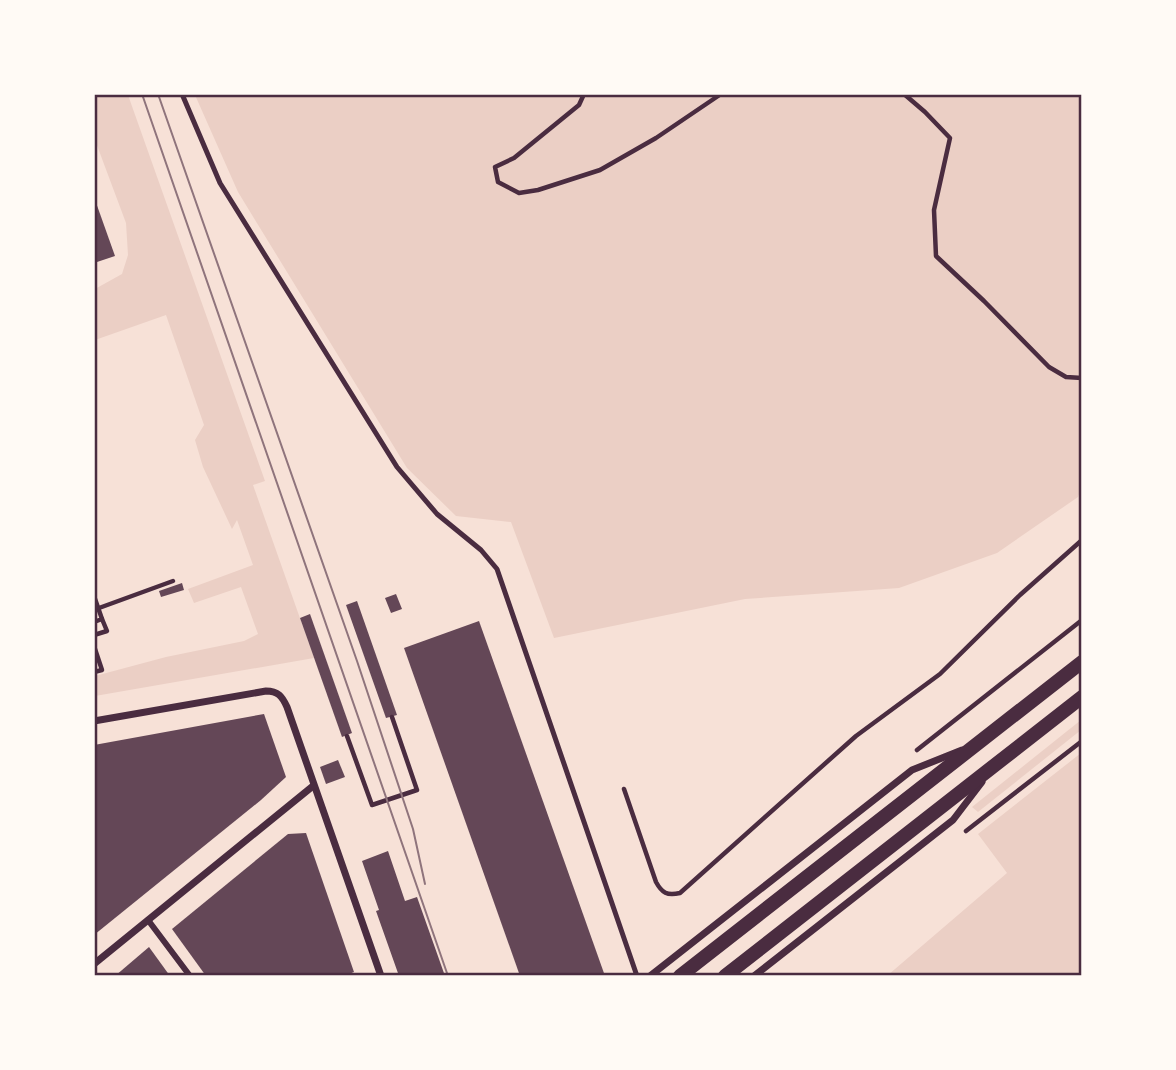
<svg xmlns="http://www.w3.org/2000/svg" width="1176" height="1070" viewBox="0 0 1176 1070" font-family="Merriweather,serif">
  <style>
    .green { fill: #ebcfc5 }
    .building { fill: #644757 }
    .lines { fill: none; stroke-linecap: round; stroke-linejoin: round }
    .path { stroke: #4a2c40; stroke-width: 4.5 }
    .service { stroke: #4a2c40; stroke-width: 5 }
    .pedestrian { stroke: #4a2c40; stroke-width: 6 }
    .minor { stroke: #4a2c40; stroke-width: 7 }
    .secondary { stroke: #4a2c40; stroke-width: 14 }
    .tram { stroke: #8f747c; stroke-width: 2 }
    .neatline { fill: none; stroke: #4a2c40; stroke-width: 2.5 }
  </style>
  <rect width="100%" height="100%" fill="#f7e1d7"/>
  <g class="green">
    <path d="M 95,94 L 128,95 L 265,481 L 253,485 L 314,658 L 95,696 L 95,676 L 166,657 L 244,641 L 258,634 L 241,587 L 194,603 L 188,589 L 253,565 L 237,520 L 232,529 L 203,467 L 195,440 L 204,425 L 166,315 L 95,340 L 95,289 L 122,274 L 128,255 L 126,223 L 95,140 Z"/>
    <path d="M 195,95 L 1081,95 L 1081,489 L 1078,497 L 997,553 L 899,588 L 745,599 L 554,638 L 511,522 L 456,516 L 407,468 L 238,192 Z"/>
    <path d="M 1081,720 L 1081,730 L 978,812 L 972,807 Z"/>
    <path d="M 1081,753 L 1081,975 L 888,975 L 1007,873 L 978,834 Z"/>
  </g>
  <g class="building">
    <path d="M 94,197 L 115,256 L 94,263 Z"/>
    <path d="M 182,583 L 184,590 L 161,597 L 159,591 Z"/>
    <path d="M 396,594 L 402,609 L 391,613 L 385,598 Z"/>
    <path d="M 357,601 L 397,715 L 386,718 L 346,605 Z"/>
    <path d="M 310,614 L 352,733 L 342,737 L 300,618 Z"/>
    <path d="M 479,621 L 605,976 L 520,976 L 404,648 Z"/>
    <path d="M 264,714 L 286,777 L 261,800 L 94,935 L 94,745 Z"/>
    <path d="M 338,760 L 345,777 L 326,784 L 320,767 Z"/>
    <path d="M 306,833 L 354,972 L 344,976 L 206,976 L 172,929 L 288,834 Z"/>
    <path d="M 388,851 L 405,901 L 417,897 L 445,976 L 399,976 L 376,911 L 379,910 L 362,861 Z"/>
    <path d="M 149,947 L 170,976 L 115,976 Z"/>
  </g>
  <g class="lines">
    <g class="path">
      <path d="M 584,94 L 579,105 L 514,158 L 495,167 L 498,182 L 519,193 L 538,190 L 600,170 L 656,138 L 721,94"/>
      <path d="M 904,94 L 925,112 L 950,138 L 934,210 L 936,256 L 984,301 L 1049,367 L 1066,377 L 1082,378"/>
      <path d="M 94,596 L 102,619 L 94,622"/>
      <path d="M 99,608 L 173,581"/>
      <path d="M 94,635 L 107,631 L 102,619"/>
      <path d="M 94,646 L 102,670 L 94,672"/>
      <path d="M 347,736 L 372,805 L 417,790 L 392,717"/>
      <path d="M 917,750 L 1082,620"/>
      <path d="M 624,789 L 656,882 C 662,893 667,896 680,893 L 856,736 L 940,674 L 1020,595 L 1082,540"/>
      <path d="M 966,831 L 1082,741"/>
    </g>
    <path class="service" d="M 182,94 L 220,183 L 397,467 L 437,514 L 481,550 L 497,569 L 637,976"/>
    <path class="pedestrian" d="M 148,920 L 190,976"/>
    <g class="minor">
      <path d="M 94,721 L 266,691 C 278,691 282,696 287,707 L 381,976"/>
      <path d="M 94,964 L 313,786"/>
      <path d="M 650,976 L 912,770 L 962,750"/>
      <path d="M 754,976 L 953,820 L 982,782"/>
    </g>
    <g class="secondary">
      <path d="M 680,976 L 1082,662"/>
      <path d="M 725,976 L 1082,697"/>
    </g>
    <g class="tram">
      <path d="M 142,94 L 448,976"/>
      <path d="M 158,94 L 357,661 L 413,829 L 425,884"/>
    </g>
  </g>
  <rect width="1176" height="1070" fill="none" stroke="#fffaf5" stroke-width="192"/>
  <rect x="96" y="96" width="984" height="878" class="neatline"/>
</svg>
